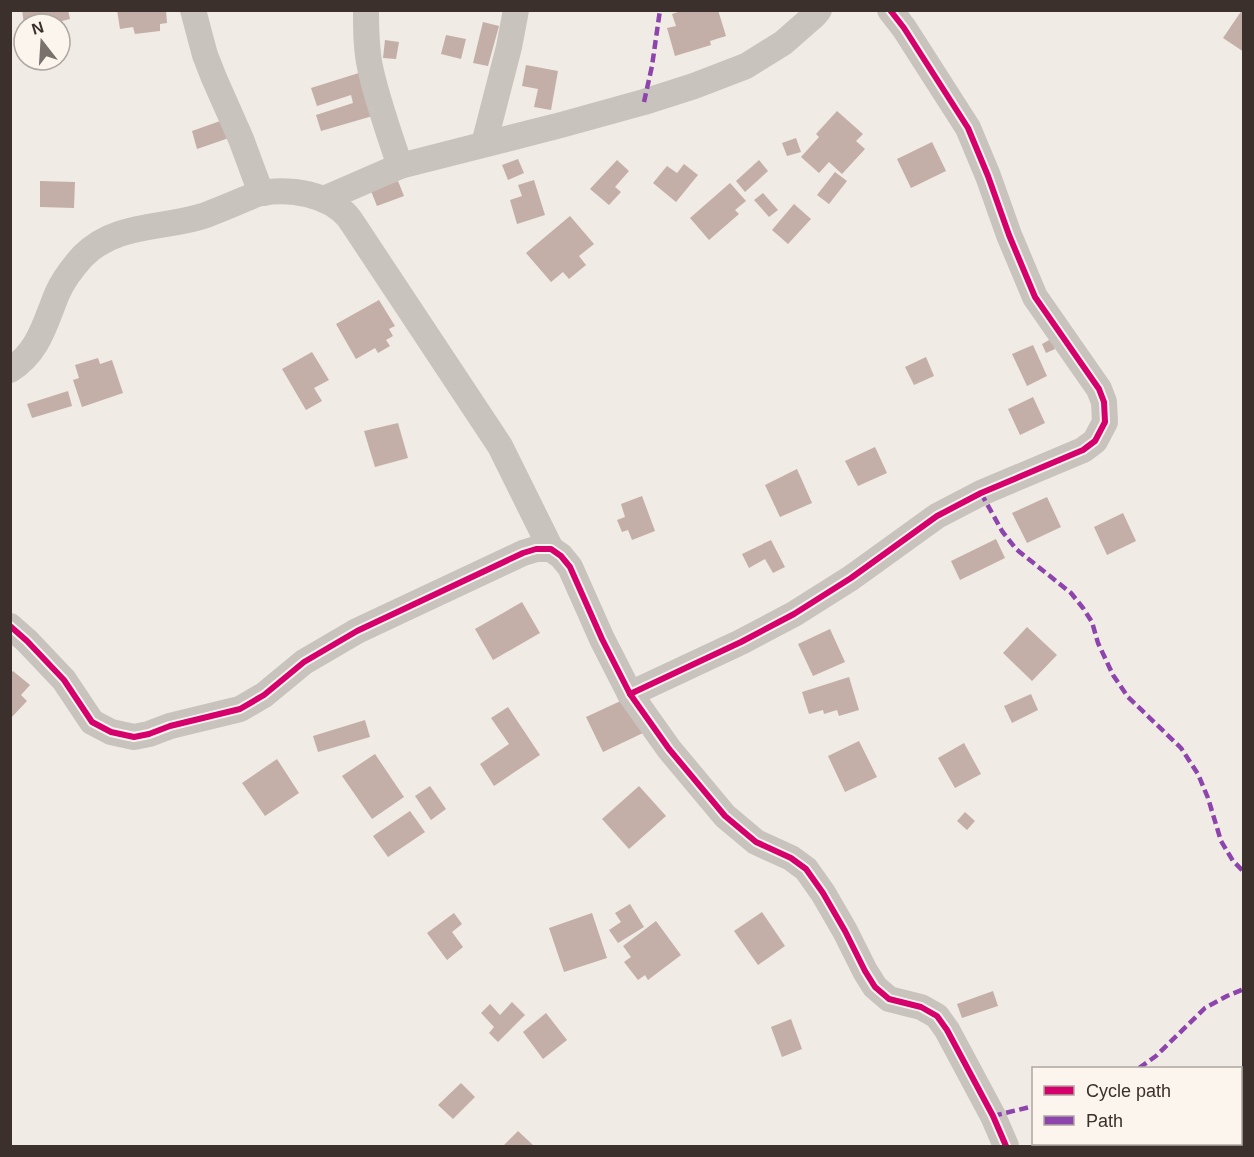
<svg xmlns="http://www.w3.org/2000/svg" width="1254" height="1157" viewBox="0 0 1254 1157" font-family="Arial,sans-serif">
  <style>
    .building { fill: #c3afa7 }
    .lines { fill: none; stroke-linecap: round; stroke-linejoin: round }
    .minor { stroke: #c9c3be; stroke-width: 26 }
    .quiet { stroke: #8e44ad; stroke-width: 4.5; stroke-dasharray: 9 4.5; stroke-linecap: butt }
    .cycleway-casing { stroke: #fbf5ee; stroke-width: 10 }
    .cycleway { stroke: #d6006c; stroke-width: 6 }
  </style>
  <rect width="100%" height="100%" fill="#f0ebe5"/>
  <g class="building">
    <path d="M 22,10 L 68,10 L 70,19 L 58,22 L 58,24 L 24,24 Z"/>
    <path d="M 117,10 L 166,10 L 167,23 L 160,24 L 160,31 L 135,34 L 133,27 L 120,29 Z"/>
    <path d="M 684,10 L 718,10 L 726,36 L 710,41 L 711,45 L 675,56 L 667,28 L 676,26 L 672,14 Z"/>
    <path d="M 1242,10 L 1244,10 L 1244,52 L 1223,38 Z"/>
    <path d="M 483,22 L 499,26 L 488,66 L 473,63 Z"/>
    <path d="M 446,35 L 466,39 L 461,59 L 441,54 Z"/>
    <path d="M 385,40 L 399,42 L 396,59 L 383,58 Z"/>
    <path d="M 526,65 L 558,71 L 551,110 L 534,107 L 538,89 L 522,86 Z"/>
    <path d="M 362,72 L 376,115 L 321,131 L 316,115 L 353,103 L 351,95 L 317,106 L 311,88 Z"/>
    <path d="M 837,111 L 863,134 L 856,141 L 865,149 L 842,174 L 829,162 L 819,173 L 801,157 L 819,137 L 816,134 Z"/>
    <path d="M 223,120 L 229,138 L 197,149 L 192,131 Z"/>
    <path d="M 796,138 L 801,152 L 787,156 L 782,143 Z"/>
    <path d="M 932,142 L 946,171 L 911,188 L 897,159 Z"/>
    <path d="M 518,159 L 524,173 L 508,180 L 502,165 Z"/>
    <path d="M 617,160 L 629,171 L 615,187 L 621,192 L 609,205 L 590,189 Z"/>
    <path d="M 759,160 L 768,171 L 745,192 L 736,181 Z"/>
    <path d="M 684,164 L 698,175 L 676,202 L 653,183 L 667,166 L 677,173 Z"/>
    <path d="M 835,172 L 847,181 L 829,204 L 817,195 Z"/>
    <path d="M 534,180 L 545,215 L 517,224 L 510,200 L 522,196 L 518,185 Z"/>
    <path d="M 40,181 L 75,182 L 74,208 L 40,207 Z"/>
    <path d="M 398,181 L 404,196 L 377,206 L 371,191 Z"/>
    <path d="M 730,183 L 746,201 L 735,210 L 739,214 L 709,240 L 690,218 Z"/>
    <path d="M 763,193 L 778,210 L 769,217 L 754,200 Z"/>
    <path d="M 794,204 L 811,219 L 788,244 L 772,230 Z"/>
    <path d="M 570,216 L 594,244 L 579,256 L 586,265 L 569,279 L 563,272 L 551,282 L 526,253 Z"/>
    <path d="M 379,300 L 395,326 L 389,329 L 393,336 L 386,340 L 390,346 L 378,353 L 375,348 L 356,359 L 336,324 Z"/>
    <path d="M 1051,339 L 1055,349 L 1046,353 L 1042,344 Z"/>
    <path d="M 1033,345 L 1047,376 L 1027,386 L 1012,354 Z"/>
    <path d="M 312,352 L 329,380 L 314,388 L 322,401 L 306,410 L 282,369 Z"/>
    <path d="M 926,357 L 934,376 L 914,385 L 905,367 Z"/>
    <path d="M 98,358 L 100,364 L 112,360 L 123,393 L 82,407 L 73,380 L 79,378 L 75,365 Z"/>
    <path d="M 68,391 L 72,406 L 32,418 L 27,404 Z"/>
    <path d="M 1033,397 L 1045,423 L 1020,435 L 1008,409 Z"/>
    <path d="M 398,423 L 408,458 L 375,467 L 364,431 Z"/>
    <path d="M 875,447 L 887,473 L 858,486 L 845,461 Z"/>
    <path d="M 797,469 L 812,503 L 780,517 L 765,485 Z"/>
    <path d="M 642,496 L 655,531 L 632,540 L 628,530 L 622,532 L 617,520 L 625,517 L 621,504 Z"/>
    <path d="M 1047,497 L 1061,527 L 1027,543 L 1012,513 Z"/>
    <path d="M 1123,513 L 1136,541 L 1107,555 L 1094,527 Z"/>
    <path d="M 996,539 L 1005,558 L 960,580 L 951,561 Z"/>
    <path d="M 771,540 L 785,567 L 773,573 L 765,559 L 749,568 L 742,554 Z"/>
    <path d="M 522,602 L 540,633 L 493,660 L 475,629 Z"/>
    <path d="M 1027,627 L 1057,655 L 1032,681 L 1003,653 Z"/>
    <path d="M 830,629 L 845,662 L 813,676 L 798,644 Z"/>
    <path d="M 13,671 L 30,685 L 21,695 L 27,701 L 10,719 L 10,674 Z"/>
    <path d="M 849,677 L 859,710 L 839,716 L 837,710 L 824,714 L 823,710 L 809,714 L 802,692 Z"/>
    <path d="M 1031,694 L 1038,710 L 1012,723 L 1004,706 Z"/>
    <path d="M 627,698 L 643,733 L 603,752 L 586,717 Z"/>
    <path d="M 508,707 L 540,755 L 494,786 L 480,764 L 509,744 L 491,718 Z"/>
    <path d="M 365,720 L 370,737 L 318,752 L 313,736 Z"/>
    <path d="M 859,741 L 877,777 L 845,792 L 828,756 Z"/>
    <path d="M 964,743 L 981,774 L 955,788 L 938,758 Z"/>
    <path d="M 375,754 L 404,797 L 372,819 L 342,776 Z"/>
    <path d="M 277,759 L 299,793 L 265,816 L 242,783 Z"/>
    <path d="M 430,786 L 446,809 L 431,820 L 415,796 Z"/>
    <path d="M 639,786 L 666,816 L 629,849 L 602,819 Z"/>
    <path d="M 410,811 L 425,832 L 388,857 L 373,836 Z"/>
    <path d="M 965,812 L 975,821 L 967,830 L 957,821 Z"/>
    <path d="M 630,904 L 644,927 L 618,943 L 609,930 L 621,922 L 615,913 Z"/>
    <path d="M 762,912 L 785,946 L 758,965 L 734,931 Z"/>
    <path d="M 454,913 L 462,924 L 452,932 L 463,947 L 447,960 L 427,933 Z"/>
    <path d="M 592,913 L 607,958 L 564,972 L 549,928 Z"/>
    <path d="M 656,921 L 681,955 L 648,980 L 645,975 L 638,980 L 624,962 L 631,957 L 623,946 Z"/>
    <path d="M 993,991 L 998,1006 L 962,1018 L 957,1004 Z"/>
    <path d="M 512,1002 L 525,1015 L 498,1042 L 489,1033 L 494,1027 L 481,1013 L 490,1004 L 500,1015 Z"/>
    <path d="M 546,1013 L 567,1040 L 543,1059 L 523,1032 Z"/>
    <path d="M 791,1019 L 802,1049 L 782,1057 L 771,1027 Z"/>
    <path d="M 461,1083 L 475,1097 L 453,1119 L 438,1105 Z"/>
    <path d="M 518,1131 L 534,1146 L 503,1146 Z"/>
  </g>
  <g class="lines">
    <g class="minor">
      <path d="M 193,10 L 205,55 L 214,78 L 241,139 L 261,193"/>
      <path d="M 366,10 C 366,29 366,48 370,67 C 377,100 389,133 400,166"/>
      <path d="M 484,144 L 509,47 L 516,10"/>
      <path d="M 324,199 L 400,166 L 561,125 L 644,102 L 694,86 L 746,66 L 783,43 L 815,15 L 819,10"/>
      <path d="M 10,370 C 39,352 45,323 57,294 C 63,280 73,267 83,256 C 116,223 162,229 203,216 C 217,211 231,205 245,199 C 251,197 257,193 263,193 C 272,191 285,191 295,192 C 311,194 329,200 341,210 C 346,214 350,219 353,224 L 500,446 L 551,549"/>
      <path d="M 10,626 L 27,641 L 64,680 L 92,722 L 111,732 L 134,737 L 149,734 L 170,726 L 240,709 L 264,695 L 304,662 L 357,631 L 523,553 L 536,549 L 551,549 L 561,556 L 570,567 L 602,639 L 630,694 L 669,749 L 725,816 L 756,842 L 791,858 L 806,869 L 823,893 L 845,931 L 865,971 L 875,987 L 889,999 L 921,1007 L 937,1016 L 947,1030 L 993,1116 L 1006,1146"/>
      <path d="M 630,694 L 741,642 L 794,614 L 851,578 L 937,516 L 981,493 L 1083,450 L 1095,441 L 1105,422 L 1104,402 L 1099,389 L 1035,297 L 1009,235 L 988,176 L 968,128 L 904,28 L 890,10"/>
    </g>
    <g class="quiet">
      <path d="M 644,102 L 652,66 L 660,10"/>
      <path d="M 981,493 L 1002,531 L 1016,549 L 1071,593 L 1083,608 L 1092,622 L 1098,643 L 1113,675 L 1128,697 L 1181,748 L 1198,774 L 1208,798 L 1221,841 L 1233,861 L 1244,872"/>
      <path d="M 1139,1068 L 1156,1056 L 1205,1008 L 1227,996 L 1244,989"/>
      <path d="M 993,1116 L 1034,1106"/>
      <path d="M 1106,1146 L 1107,1144"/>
    </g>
    <g class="cycleway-casing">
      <g id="cycleway">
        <path d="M 10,626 L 27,641 L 64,680 L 92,722 L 111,732 L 134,737 L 149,734 L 170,726 L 240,709 L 264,695 L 304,662 L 357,631 L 523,553 L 536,549 L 551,549 L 561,556 L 570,567 L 602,639 L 630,694 L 669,749 L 725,816 L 756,842 L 791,858 L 806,869 L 823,893 L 845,931 L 865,971 L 875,987 L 889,999 L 921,1007 L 937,1016 L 947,1030 L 993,1116 L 1006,1146"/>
        <path d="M 630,694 L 741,642 L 794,614 L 851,578 L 937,516 L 981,493 L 1083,450 L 1095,441 L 1105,422 L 1104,402 L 1099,389 L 1035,297 L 1009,235 L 988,176 L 968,128 L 904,28 L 890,10"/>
      </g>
    </g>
    <use href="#cycleway" class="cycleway"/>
  </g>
  <rect width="1254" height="1157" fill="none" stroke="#3b302b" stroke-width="24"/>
  <rect x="1032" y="1067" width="210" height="78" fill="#fbf5ee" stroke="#aea6a0" stroke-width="1.5"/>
  <rect x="1044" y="1086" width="30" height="9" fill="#d6006c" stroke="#aea6a0" stroke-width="1.5"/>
  <text x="1086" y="1097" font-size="18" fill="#3b302b">Cycle path</text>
  <rect x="1044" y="1116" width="30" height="9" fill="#8e44ad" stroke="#aea6a0" stroke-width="1.5"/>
  <text x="1086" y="1127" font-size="18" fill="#3b302b">Path</text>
  <g transform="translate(42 42) rotate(343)"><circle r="28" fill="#fbf5ee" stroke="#aea6a0" stroke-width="1.5"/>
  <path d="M0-4.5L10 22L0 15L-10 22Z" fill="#7a716c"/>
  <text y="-9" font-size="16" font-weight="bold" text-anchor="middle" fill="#3b302b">N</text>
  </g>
</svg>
